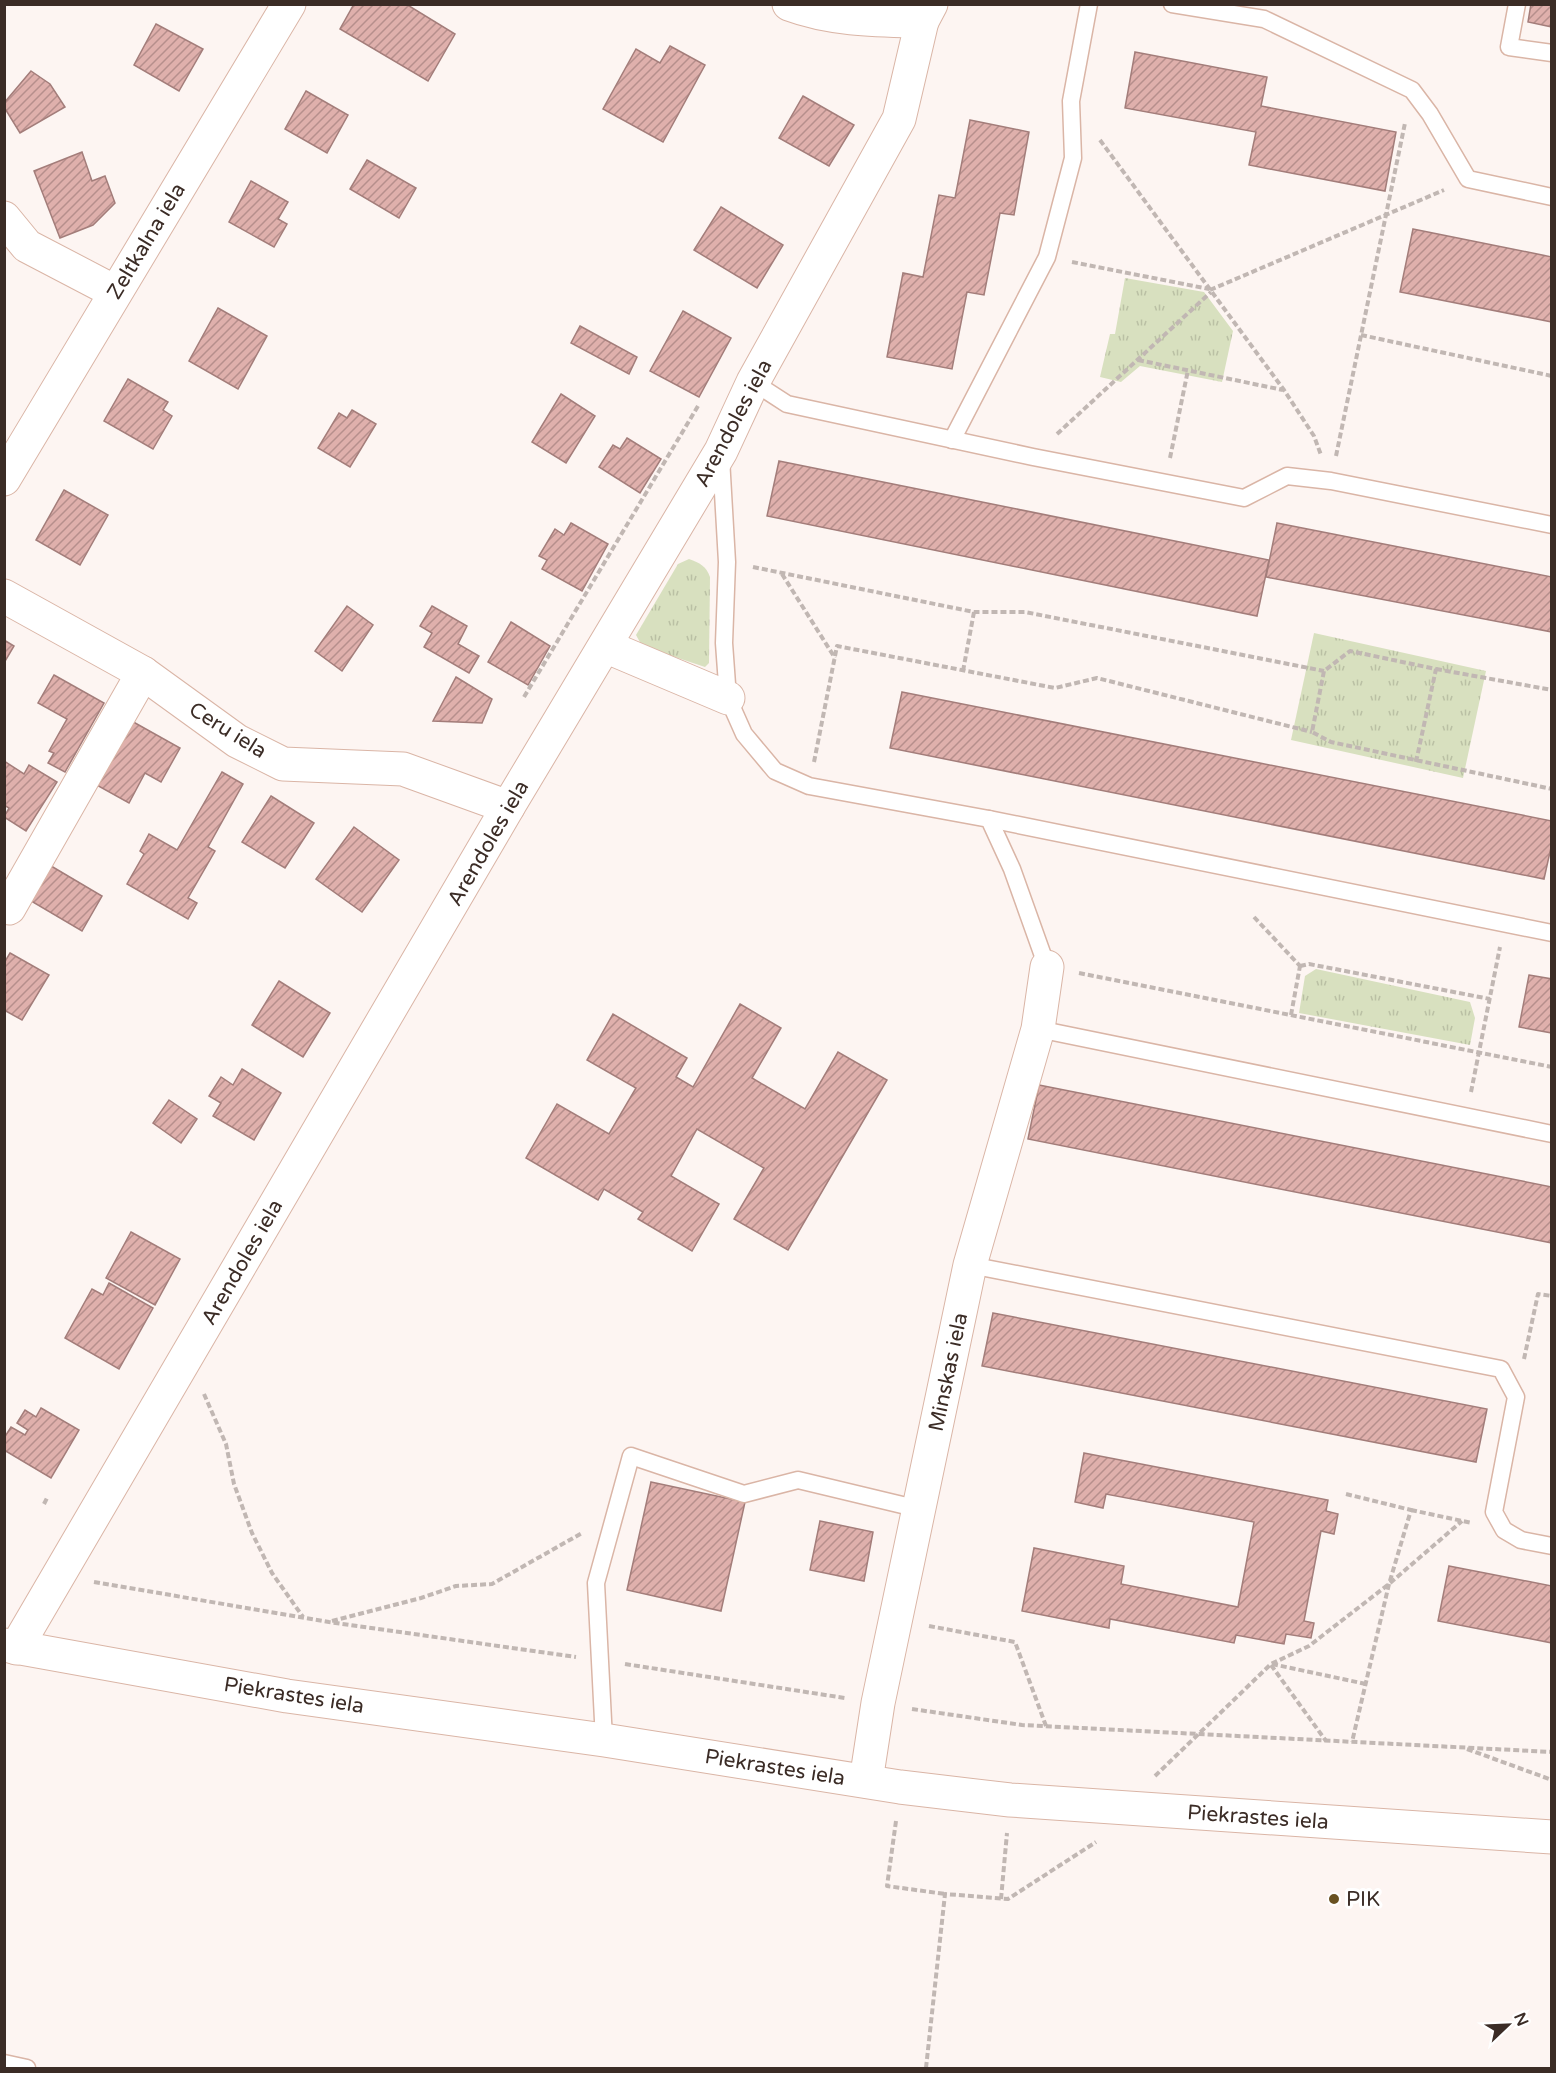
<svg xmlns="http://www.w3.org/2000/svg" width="1556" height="2073" viewBox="0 0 1556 2073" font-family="'Varela Round',sans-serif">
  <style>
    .grass { fill: url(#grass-tufts) }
    .building { fill: url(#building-hatch); stroke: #a37d7a; stroke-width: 1.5 }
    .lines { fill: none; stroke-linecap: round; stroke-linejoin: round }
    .lane-casing { stroke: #dab5a6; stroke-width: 19 }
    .street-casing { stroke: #dab5a6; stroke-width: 35 }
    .path { stroke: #c1b7b3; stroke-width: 4; stroke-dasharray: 6 3; stroke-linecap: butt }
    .lane { stroke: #fff; stroke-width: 16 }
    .street { stroke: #fff; stroke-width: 33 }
    .poi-dot { fill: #695121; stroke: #fff; stroke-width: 2 }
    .labels { text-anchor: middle; stroke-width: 6; stroke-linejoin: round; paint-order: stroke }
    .street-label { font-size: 21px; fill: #3b2c26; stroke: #fff }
    .poi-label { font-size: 21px; fill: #3b2c26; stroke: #fff; text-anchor: start }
  </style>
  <defs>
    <pattern id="grass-tufts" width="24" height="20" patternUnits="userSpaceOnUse" patternTransform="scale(1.5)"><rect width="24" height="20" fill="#d8e0bf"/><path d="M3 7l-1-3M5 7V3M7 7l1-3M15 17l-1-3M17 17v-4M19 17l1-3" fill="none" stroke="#bac0a4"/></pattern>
    <pattern id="building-hatch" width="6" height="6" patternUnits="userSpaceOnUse" patternTransform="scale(1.5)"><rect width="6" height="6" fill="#dfb0ac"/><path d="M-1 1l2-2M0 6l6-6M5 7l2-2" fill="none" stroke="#b68f8c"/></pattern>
  </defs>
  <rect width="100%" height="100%" fill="#fdf5f2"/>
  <g class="grass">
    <path d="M 1125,278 L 1204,292 L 1233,331 L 1222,382 L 1140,366 L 1121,382 L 1100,377 L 1110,334 L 1115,334 Z"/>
    <path d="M 689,559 C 700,563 706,566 710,577 L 709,663 L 705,667 L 642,646 L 636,635 L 678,564 Z"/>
    <path d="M 1314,633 L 1486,671 L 1463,778 L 1291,740 Z"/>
    <path d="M 1316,969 L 1470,1002 L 1475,1018 L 1470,1045 L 1299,1013 L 1305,976 Z"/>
  </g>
  <g class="building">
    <path d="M 354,4 L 406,4 L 455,34 L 428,81 L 340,29 Z"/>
    <path d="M 1531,4 L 1552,4 L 1552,27 L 1528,22 Z"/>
    <path d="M 156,24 L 203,49 L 179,91 L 134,65 Z"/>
    <path d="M 670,46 L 705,65 L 663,142 L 603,109 L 636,49 L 660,63 Z"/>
    <path d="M 1135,52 L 1267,77 L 1261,106 L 1396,132 L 1385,191 L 1249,165 L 1256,132 L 1125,108 Z"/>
    <path d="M 31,71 L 50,84 L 65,107 L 20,133 L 4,107 L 4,103 Z"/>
    <path d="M 306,91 L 348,115 L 327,153 L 285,129 Z"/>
    <path d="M 803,96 L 854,125 L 829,166 L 779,138 Z"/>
    <path d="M 970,120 L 1029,132 L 1014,215 L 1000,213 L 984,295 L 967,292 L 952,369 L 887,357 L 903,273 L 923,277 L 939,195 L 955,198 Z"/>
    <path d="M 82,152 L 92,181 L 105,176 L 115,203 L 93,225 L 60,238 L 34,171 Z"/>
    <path d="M 367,160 L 416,188 L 399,218 L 350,189 Z"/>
    <path d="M 251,181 L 288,202 L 278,219 L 287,224 L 274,247 L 229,222 Z"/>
    <path d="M 721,207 L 783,245 L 757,288 L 694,250 Z"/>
    <path d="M 1413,229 L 1552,257 L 1552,322 L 1400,292 Z"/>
    <path d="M 218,308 L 267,336 L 238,389 L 189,361 Z"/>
    <path d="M 683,311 L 731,338 L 699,397 L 650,371 Z"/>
    <path d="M 580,326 L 637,357 L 629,374 L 571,343 Z"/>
    <path d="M 128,379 L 168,402 L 163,410 L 172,416 L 153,449 L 104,421 Z"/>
    <path d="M 561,394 L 595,416 L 566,463 L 532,442 Z"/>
    <path d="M 352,410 L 376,424 L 350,467 L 318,448 L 339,413 L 347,418 Z"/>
    <path d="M 627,438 L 661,459 L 640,493 L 599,467 L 613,445 L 620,449 Z"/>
    <path d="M 779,461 L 1269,560 L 1257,616 L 767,516 Z"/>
    <path d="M 64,490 L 108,515 L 80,565 L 36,540 Z"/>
    <path d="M 571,523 L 608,544 L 582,591 L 542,569 L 547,560 L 539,556 L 555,529 L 564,535 Z"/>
    <path d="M 1277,523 L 1552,577 L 1552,632 L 1266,577 Z"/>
    <path d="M 347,606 L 373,625 L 342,671 L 315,651 Z"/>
    <path d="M 432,606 L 467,626 L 458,644 L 479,656 L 469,673 L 424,647 L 432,633 L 420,626 Z"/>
    <path d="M 511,622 L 550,646 L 528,685 L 488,662 Z"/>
    <path d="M 4,640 L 14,646 L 4,663 Z"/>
    <path d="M 54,675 L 104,703 L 65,772 L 48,763 L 54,753 L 49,751 L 67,719 L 38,703 Z"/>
    <path d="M 456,677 L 492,699 L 482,723 L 433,721 Z"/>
    <path d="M 902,692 L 1552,821 L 1552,843 L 1544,879 L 890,748 Z"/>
    <path d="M 128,719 L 180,748 L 161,782 L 145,773 L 129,803 L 93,783 Z"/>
    <path d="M 4,761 L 24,774 L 29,765 L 57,782 L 26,831 L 4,817 L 9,808 L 4,805 Z"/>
    <path d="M 222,772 L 243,784 L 208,847 L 215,851 L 188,898 L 197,903 L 188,919 L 127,884 L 144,854 L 140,851 L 149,834 L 177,850 Z"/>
    <path d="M 271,796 L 314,823 L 285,868 L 242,842 Z"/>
    <path d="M 354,827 L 399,860 L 362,912 L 316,879 Z"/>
    <path d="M 46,863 L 102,896 L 82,931 L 26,898 Z"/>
    <path d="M 10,953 L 49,975 L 22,1020 L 4,1010 L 4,963 Z"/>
    <path d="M 1529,975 L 1552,979 L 1552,1033 L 1519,1027 Z"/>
    <path d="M 279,981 L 330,1013 L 303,1057 L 252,1025 Z"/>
    <path d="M 740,1004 L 781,1028 L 752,1078 L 805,1109 L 838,1052 L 887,1080 L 788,1250 L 734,1219 L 764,1168 L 697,1129 L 671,1176 L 719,1204 L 692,1251 L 638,1219 L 643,1212 L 604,1189 L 598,1200 L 526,1158 L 557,1104 L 609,1134 L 636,1088 L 587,1060 L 613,1014 L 687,1058 L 676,1077 L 693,1087 Z"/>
    <path d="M 242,1069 L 281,1093 L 254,1140 L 213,1116 L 221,1103 L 209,1096 L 221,1077 L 233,1085 Z"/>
    <path d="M 1039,1085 L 1552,1187 L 1552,1243 L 1028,1139 Z"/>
    <path d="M 169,1100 L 197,1119 L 181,1143 L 153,1123 Z"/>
    <path d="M 131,1232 L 180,1259 L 155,1305 L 106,1278 Z"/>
    <path d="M 109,1283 L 153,1308 L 119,1369 L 65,1338 L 92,1289 L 103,1295 Z"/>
    <path d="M 993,1313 L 1487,1409 L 1476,1462 L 982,1366 Z"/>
    <path d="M 41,1408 L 79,1430 L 51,1478 L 4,1450 L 4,1438 L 11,1427 L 25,1435 L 28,1430 L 17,1423 L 25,1410 L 36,1417 Z"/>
    <path d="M 1084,1453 L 1328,1500 L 1326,1511 L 1338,1514 L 1334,1534 L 1321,1531 L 1304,1621 L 1314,1623 L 1311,1638 L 1286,1634 L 1284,1644 L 1236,1635 L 1234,1643 L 1110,1619 L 1109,1628 L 1022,1611 L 1034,1548 L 1124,1566 L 1121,1584 L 1238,1607 L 1254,1522 L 1106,1494 L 1103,1508 L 1075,1502 Z"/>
    <path d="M 651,1482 L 745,1502 L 721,1611 L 627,1590 Z"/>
    <path d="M 820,1521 L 873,1532 L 864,1581 L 810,1570 Z"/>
    <path d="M 1449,1566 L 1552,1586 L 1552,1643 L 1438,1621 Z"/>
  </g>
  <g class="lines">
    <g class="lane-casing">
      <g id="lane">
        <path d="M 1172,4 L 1264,19 L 1412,90 L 1430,114 L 1468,179 L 1552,197"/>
        <path d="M 1517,4 L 1509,47 L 1552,53"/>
        <path d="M 753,382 L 787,404 L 1033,457 L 1244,498 L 1287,476 L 1331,481 L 1552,525"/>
        <path d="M 952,440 L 1047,257 L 1073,158 L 1071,101 L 1089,4"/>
        <path d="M 721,458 L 727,562 L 724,643 L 728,698 L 744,734 L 775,771 L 809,786 L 989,819 L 1012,869 L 1047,967"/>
        <path d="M 989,819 L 1552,933"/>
        <path d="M 1038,1029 L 1552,1134"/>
        <path d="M 970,1265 L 1501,1369 L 1516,1397 L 1494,1512 L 1504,1530 L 1521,1540 L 1552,1546"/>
        <path d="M 604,1740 L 596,1583 L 631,1456 L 744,1494 L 798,1480 L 919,1509"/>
        <path d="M 4,2063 L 27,2068"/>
      </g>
    </g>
    <g class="street-casing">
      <g id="street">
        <path d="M 789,4 C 832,20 877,20 922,21 L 931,4"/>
        <path d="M 4,218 L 27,246 L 115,292"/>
        <path d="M 4,479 L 289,4"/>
        <path d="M 4,596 L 143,673 L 237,741 L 283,764 L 403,769 L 508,807"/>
        <path d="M 605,646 L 728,698"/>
        <path d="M 9,908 L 143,673"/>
        <path d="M 4,1645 L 287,1696 L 604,1740 L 900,1787 L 1010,1800 L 1552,1837"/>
        <path d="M 16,1648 L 508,807 L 721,451 L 753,382 L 899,119 L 922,21"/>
        <path d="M 866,1781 L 878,1703 L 970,1265 L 1038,1029 L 1047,967"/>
      </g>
    </g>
    <g class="path">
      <path d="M 1100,140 L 1284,390 L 1314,436 L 1321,455"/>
      <path d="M 1072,262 L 1209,289"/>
      <path d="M 1210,290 L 1444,190"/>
      <path d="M 1361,335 L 1552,376"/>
      <path d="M 1138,360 L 1283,390"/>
      <path d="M 1057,434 L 1211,292"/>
      <path d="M 1336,456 L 1405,123"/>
      <path d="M 1170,458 L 1188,370"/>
      <path d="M 753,567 L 974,612 L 1025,612 L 1324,671"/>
      <path d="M 782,574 L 835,658"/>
      <path d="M 1436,669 L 1552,690"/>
      <path d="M 963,671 L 974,612"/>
      <path d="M 524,697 L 698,406"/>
      <path d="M 814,762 L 837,646 L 1055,688 L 1097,678 L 1312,732"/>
      <path d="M 1416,762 L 1436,669 L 1350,651 L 1324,671 L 1312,732 L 1331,742 L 1552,789"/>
      <path d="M 1254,917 L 1300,966"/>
      <path d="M 1300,966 L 1309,964 L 1490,999"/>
      <path d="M 1079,973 L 1552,1067"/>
      <path d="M 1291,1015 L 1300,966"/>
      <path d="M 1471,1092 L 1500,947"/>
      <path d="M 1524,1359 L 1538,1294 L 1552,1296"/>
      <path d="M 204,1394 L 226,1444 L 234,1484 L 252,1533 L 272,1573 L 303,1617"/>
      <path d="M 1346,1494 L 1411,1510 L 1389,1584 L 1352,1742"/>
      <path d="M 44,1504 L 48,1496"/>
      <path d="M 1411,1510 L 1472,1523"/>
      <path d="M 94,1582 L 329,1622 L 576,1657"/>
      <path d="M 332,1621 L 421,1598 L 456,1586 L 492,1584 L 582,1533"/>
      <path d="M 929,1626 L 1015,1642 L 1046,1726"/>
      <path d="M 625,1664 L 845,1698"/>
      <path d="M 1272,1664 L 1366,1684"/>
      <path d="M 1271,1665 L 1326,1741"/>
      <path d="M 912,1709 L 1022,1725 L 1552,1752"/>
      <path d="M 1467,1749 L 1552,1780"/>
      <path d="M 1155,1776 L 1271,1664 L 1309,1646 L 1389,1584 L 1462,1521"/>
      <path d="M 896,1821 L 887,1886 L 945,1894"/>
      <path d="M 1001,1899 L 1007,1833"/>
      <path d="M 926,2068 L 945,1894 L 1008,1899 L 1096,1842"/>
    </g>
    <use href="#lane" class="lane"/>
    <use href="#street" class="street"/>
  </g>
  <circle class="poi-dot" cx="1334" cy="1899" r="6"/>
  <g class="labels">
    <g class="street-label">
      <text transform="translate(146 241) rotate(-59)" y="7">Zeltkalna iela</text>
      <text transform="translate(733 423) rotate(-62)" y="7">Arendoles iela</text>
      <text transform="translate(228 730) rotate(32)" y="7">Ceru iela</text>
      <text transform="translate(488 843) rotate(-60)" y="7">Arendoles iela</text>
      <text transform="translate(242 1262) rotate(-60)" y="7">Arendoles iela</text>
      <text transform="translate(948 1372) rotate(-78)" y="7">Minskas iela</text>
      <text transform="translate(294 1695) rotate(9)" y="7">Piekrastes iela</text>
      <text transform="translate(775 1767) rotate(9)" y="7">Piekrastes iela</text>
      <text transform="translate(1258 1817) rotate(4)" y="7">Piekrastes iela</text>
    </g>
    <g class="poi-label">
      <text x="1346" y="1906">PIK</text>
    </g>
  </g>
  <rect width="1556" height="2073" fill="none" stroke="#3b2c26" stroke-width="12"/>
  <g transform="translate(1508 2025) rotate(67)" stroke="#ffffff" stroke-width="4.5" paint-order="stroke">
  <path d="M0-4.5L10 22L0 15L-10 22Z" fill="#3b2c26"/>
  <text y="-9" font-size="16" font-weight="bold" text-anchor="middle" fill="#3b2c26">N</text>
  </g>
</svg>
